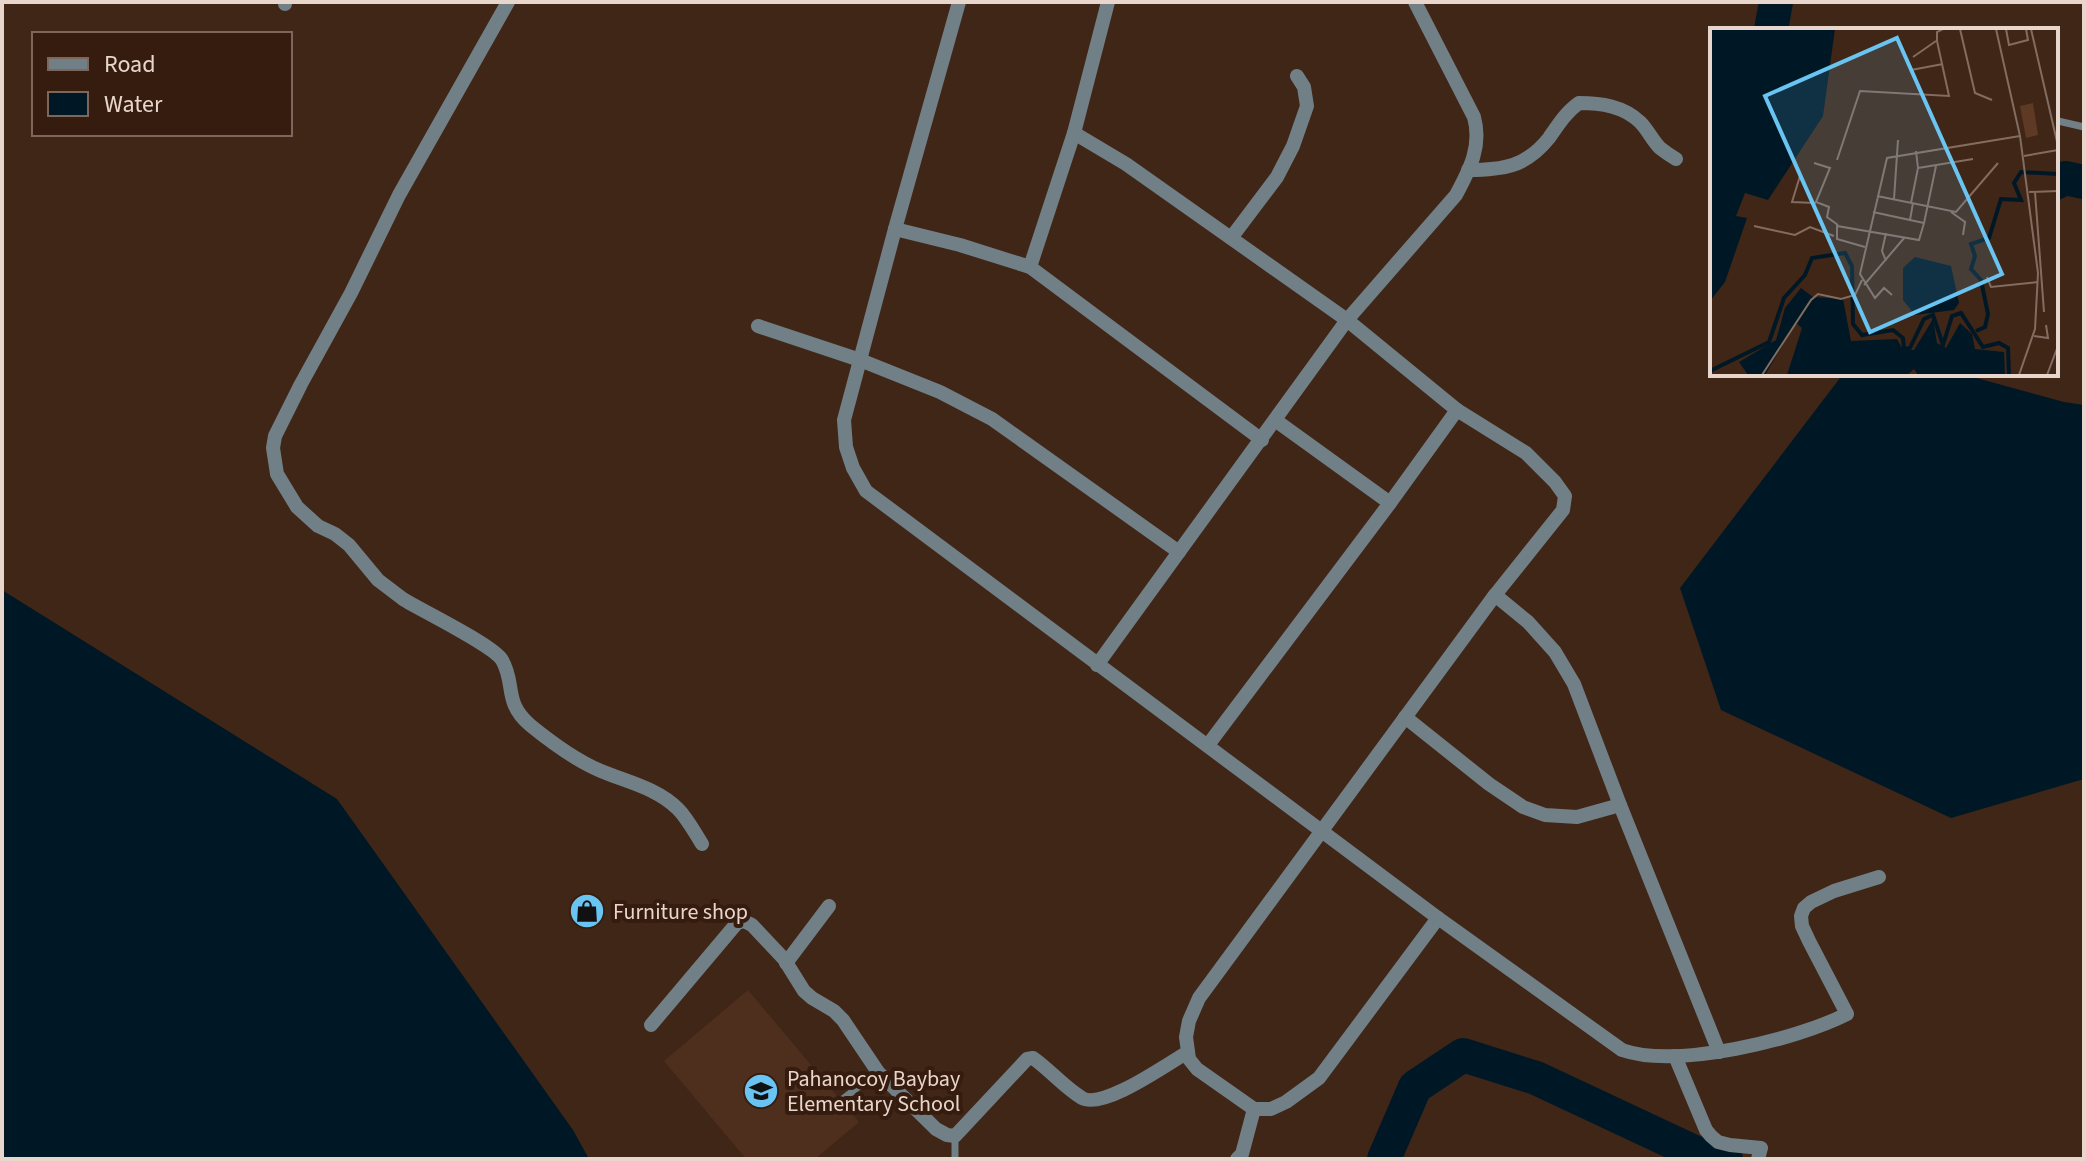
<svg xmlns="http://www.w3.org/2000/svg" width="2086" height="1161" viewBox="0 0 2086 1161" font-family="'Source Sans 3',sans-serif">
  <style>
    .built { fill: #4e2e1d }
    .water { fill: #001825 }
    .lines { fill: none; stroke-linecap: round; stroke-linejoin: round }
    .river { stroke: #001825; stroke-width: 34 }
    .lane { stroke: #717f87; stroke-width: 7 }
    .street { stroke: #717f87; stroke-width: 14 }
    .labels { text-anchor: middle; stroke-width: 8; stroke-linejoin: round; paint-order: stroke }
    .poi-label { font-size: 22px; fill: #e8d6cd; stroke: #351c0e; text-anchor: start }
    .inset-river { fill: none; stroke: #001825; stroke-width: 4 }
    .inset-road { fill: none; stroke: #836c60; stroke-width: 2 }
    .view { fill: #69c4f1; fill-opacity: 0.15; stroke: #69c4f1; stroke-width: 4 }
    .inset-edge { fill: none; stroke: #e8d6cd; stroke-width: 4 }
  </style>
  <rect width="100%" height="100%" fill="#402617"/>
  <path class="built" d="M 748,990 L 859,1122 L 815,1159 L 746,1159 L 664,1061 Z"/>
  <g class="water">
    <path d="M 1843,374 L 1962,374 L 2064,402 L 2084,405 L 2084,779 L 1951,818 L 1721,710 L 1680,588 Z"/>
    <path d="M 2,590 L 337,799 L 573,1130 L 589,1159 L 2,1159 Z"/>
  </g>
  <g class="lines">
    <g class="river">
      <path d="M 1771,30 L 1776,2"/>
      <path d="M 2056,183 L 2065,178 L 2084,182"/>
      <path d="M 1384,1159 L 1415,1087 L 1463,1055 L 1536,1078 L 1696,1153 L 1726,1159"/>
    </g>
    <g class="lane">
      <path d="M 2058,121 L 2084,127"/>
      <path d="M 832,1107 L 878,1072"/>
      <path d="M 955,1159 L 955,1136"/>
    </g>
    <g class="street">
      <path d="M 508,2 L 399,195 L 351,293 L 301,384 L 275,436 L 273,448 L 277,474 L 297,507 L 318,526 L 335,534 L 349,545 L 378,580 L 403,599 C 422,611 493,645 502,660 C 516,684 503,702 530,725 C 552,743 575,760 601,771 C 627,782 657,788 678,809 C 687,818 695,833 702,844"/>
      <path d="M 959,2 L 895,229 L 844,420 L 846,447 L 853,468 L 866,491 L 1438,918 L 1622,1050 C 1676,1069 1796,1040 1847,1014 L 1809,941 L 1802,926 L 1801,916 L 1804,908 L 1811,902 L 1834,891 L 1879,877"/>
      <path d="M 285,4 L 285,2"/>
      <path d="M 1074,133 L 1126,164 L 1347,320 L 1457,410"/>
      <path d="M 1468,170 C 1503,170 1526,167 1549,138 C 1558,125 1566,112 1579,103 C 1601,103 1623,106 1640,122 C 1648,130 1652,140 1660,148 C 1665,152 1671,156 1676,159"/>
      <path d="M 895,229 L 960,245 L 1030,267 L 1262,440"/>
      <path d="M 1231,238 L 1277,177 L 1293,146 L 1307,106 L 1304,87 L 1297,76"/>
      <path d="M 1030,267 L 1074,133 L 1108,2"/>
      <path d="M 758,326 L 860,360 L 940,392 L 992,419 L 1179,552"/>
      <path d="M 1390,503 L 1457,410 L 1526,453 L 1555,482 L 1565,496 L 1563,510 L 1495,595 L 1199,998 L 1189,1021 L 1186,1037 L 1189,1059 L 1197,1069 L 1254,1109 L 1271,1109 L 1286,1102 L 1319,1078 L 1438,918"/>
      <path d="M 1495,595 L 1528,622 L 1555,652 L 1574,684 L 1620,805 L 1719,1052"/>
      <path d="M 1097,665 L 1347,320 L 1456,195 C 1470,169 1482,146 1474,117 L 1415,2"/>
      <path d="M 1405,717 L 1489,784 L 1523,807 L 1545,815 L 1577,817 L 1620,805"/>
      <path d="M 1208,745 L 1390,503 L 1275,420"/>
      <path d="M 786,963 L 829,906"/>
      <path d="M 651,1025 L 737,923 L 744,921 L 752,925 L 784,959 L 804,991 L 812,998 L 834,1011 L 843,1020 L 878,1072 L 936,1129 L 947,1135 L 955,1136 L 1027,1059 L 1033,1058 C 1050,1070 1064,1087 1082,1098 C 1103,1110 1167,1064 1188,1052"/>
      <path d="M 1675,1056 L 1706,1130 L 1711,1136 L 1718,1142 L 1730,1145 L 1761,1148 L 1758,1159"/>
      <path d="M 1237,1159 L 1242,1154 L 1254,1109"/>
    </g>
  </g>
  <defs>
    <g id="shop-disc" transform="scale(1.8)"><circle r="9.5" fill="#69c4f1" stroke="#351c0e"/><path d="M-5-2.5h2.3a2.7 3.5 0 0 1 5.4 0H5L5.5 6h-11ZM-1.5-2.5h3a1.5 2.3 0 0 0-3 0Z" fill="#111"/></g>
    <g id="school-disc" transform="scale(1.8)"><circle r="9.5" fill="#69c4f1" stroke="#351c0e"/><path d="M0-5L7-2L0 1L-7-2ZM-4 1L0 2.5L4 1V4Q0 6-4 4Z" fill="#111"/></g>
  </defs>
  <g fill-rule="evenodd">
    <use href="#shop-disc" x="587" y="911"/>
    <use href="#school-disc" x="761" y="1091"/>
  </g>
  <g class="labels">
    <g class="poi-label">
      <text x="613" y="919">Furniture shop</text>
      <text x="787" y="1086">Pahanocoy Baybay<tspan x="787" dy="25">Elementary School</tspan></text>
    </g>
  </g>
  <g transform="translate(1710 28)">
    <rect width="348" height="348" fill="#402617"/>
    <path d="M 323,75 L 328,107 L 316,110 L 310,78 Z" fill="#5e3923"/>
    <path d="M 0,1 L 125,1 L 113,88 L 58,172 L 35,165 L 26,188 L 37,190 L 15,254 L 0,273 ZM 205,229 L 241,238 L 249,275 L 244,282 L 205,287 L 193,272 L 193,240 ZM 91,260 L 103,269 L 133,271 L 141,313 L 187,311 L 193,322 L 204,322 L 223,291 L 227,315 L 236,320 L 250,295 L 262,306 L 265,321 L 294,324 L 295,347 L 208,347 L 204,341 L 197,347 L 77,347 L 92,300 L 86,295 L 55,347 L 38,347 L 29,334 L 66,312 L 75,280 Z" fill="#001825"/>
    <path class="inset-river" d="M 266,303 L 275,299 L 278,286 L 271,252 L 261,241 L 265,228 L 261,216 L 279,210 L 291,171 L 311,172 L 304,155 L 311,144 L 348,146M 0,343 L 59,314 L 74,270 L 95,247 L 102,230 L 135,225 L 142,238 L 143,296 L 152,307 L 183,302 L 193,310 L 194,321 L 200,320 L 214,291 L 223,287 L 233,317 L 242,288 L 251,285 L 273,319 L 289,315 L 298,320 L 299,347"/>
    <path class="inset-road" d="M 250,1 L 265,65 L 282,72M 286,1 L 310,108 L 328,245 L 325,301 L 309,347M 296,1 L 299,17 L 318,12 L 316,1M 321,1 L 348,118M 203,29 L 226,13M 201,42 L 233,36M 314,128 L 348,122M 127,132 L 150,63 L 239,68 L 227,13 L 227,4 L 233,1M 104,135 L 120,140 L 106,174 L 119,179 L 117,189 L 128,197M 208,140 L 263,131M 90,148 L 82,174 L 106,175M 319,164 L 348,163M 325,164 L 334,284M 167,168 L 246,184 L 288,135M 184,171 L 188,112M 201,175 L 208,140 L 206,123M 163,184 L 200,192 L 203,175M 241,184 L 255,194 L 253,207M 214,195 L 226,138M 44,198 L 85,207 L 100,199 L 124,208M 176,205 L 172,223 L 176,233M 155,219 L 127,211 L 127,198 L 209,212 L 214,195 L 200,192M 277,249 L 281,259 L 328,254M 154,257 L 195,209M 182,267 L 174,260 L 165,270 L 150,246 L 177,130 L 310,108M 324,308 L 338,310 L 336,297M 52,347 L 101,272 L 108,266 L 131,271 L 145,267 L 152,252M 337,347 L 348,318"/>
    <path class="view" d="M 187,10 L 292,246 L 160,304 L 55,68 Z"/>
    <rect width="348" height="348" class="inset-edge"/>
  </g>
  <rect width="2086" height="1161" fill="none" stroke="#e8d6cd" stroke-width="8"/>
  <rect x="32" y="32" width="260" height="104" fill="#351c0e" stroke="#7d665a" stroke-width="2"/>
  <rect x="48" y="58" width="40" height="12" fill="#717f87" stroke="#7d665a" stroke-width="2"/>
  <text x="104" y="72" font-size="24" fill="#e8d6cd">Road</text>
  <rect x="48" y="92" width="40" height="24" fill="#001825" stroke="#7d665a" stroke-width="2"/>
  <text x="104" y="112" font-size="24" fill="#e8d6cd">Water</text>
</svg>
